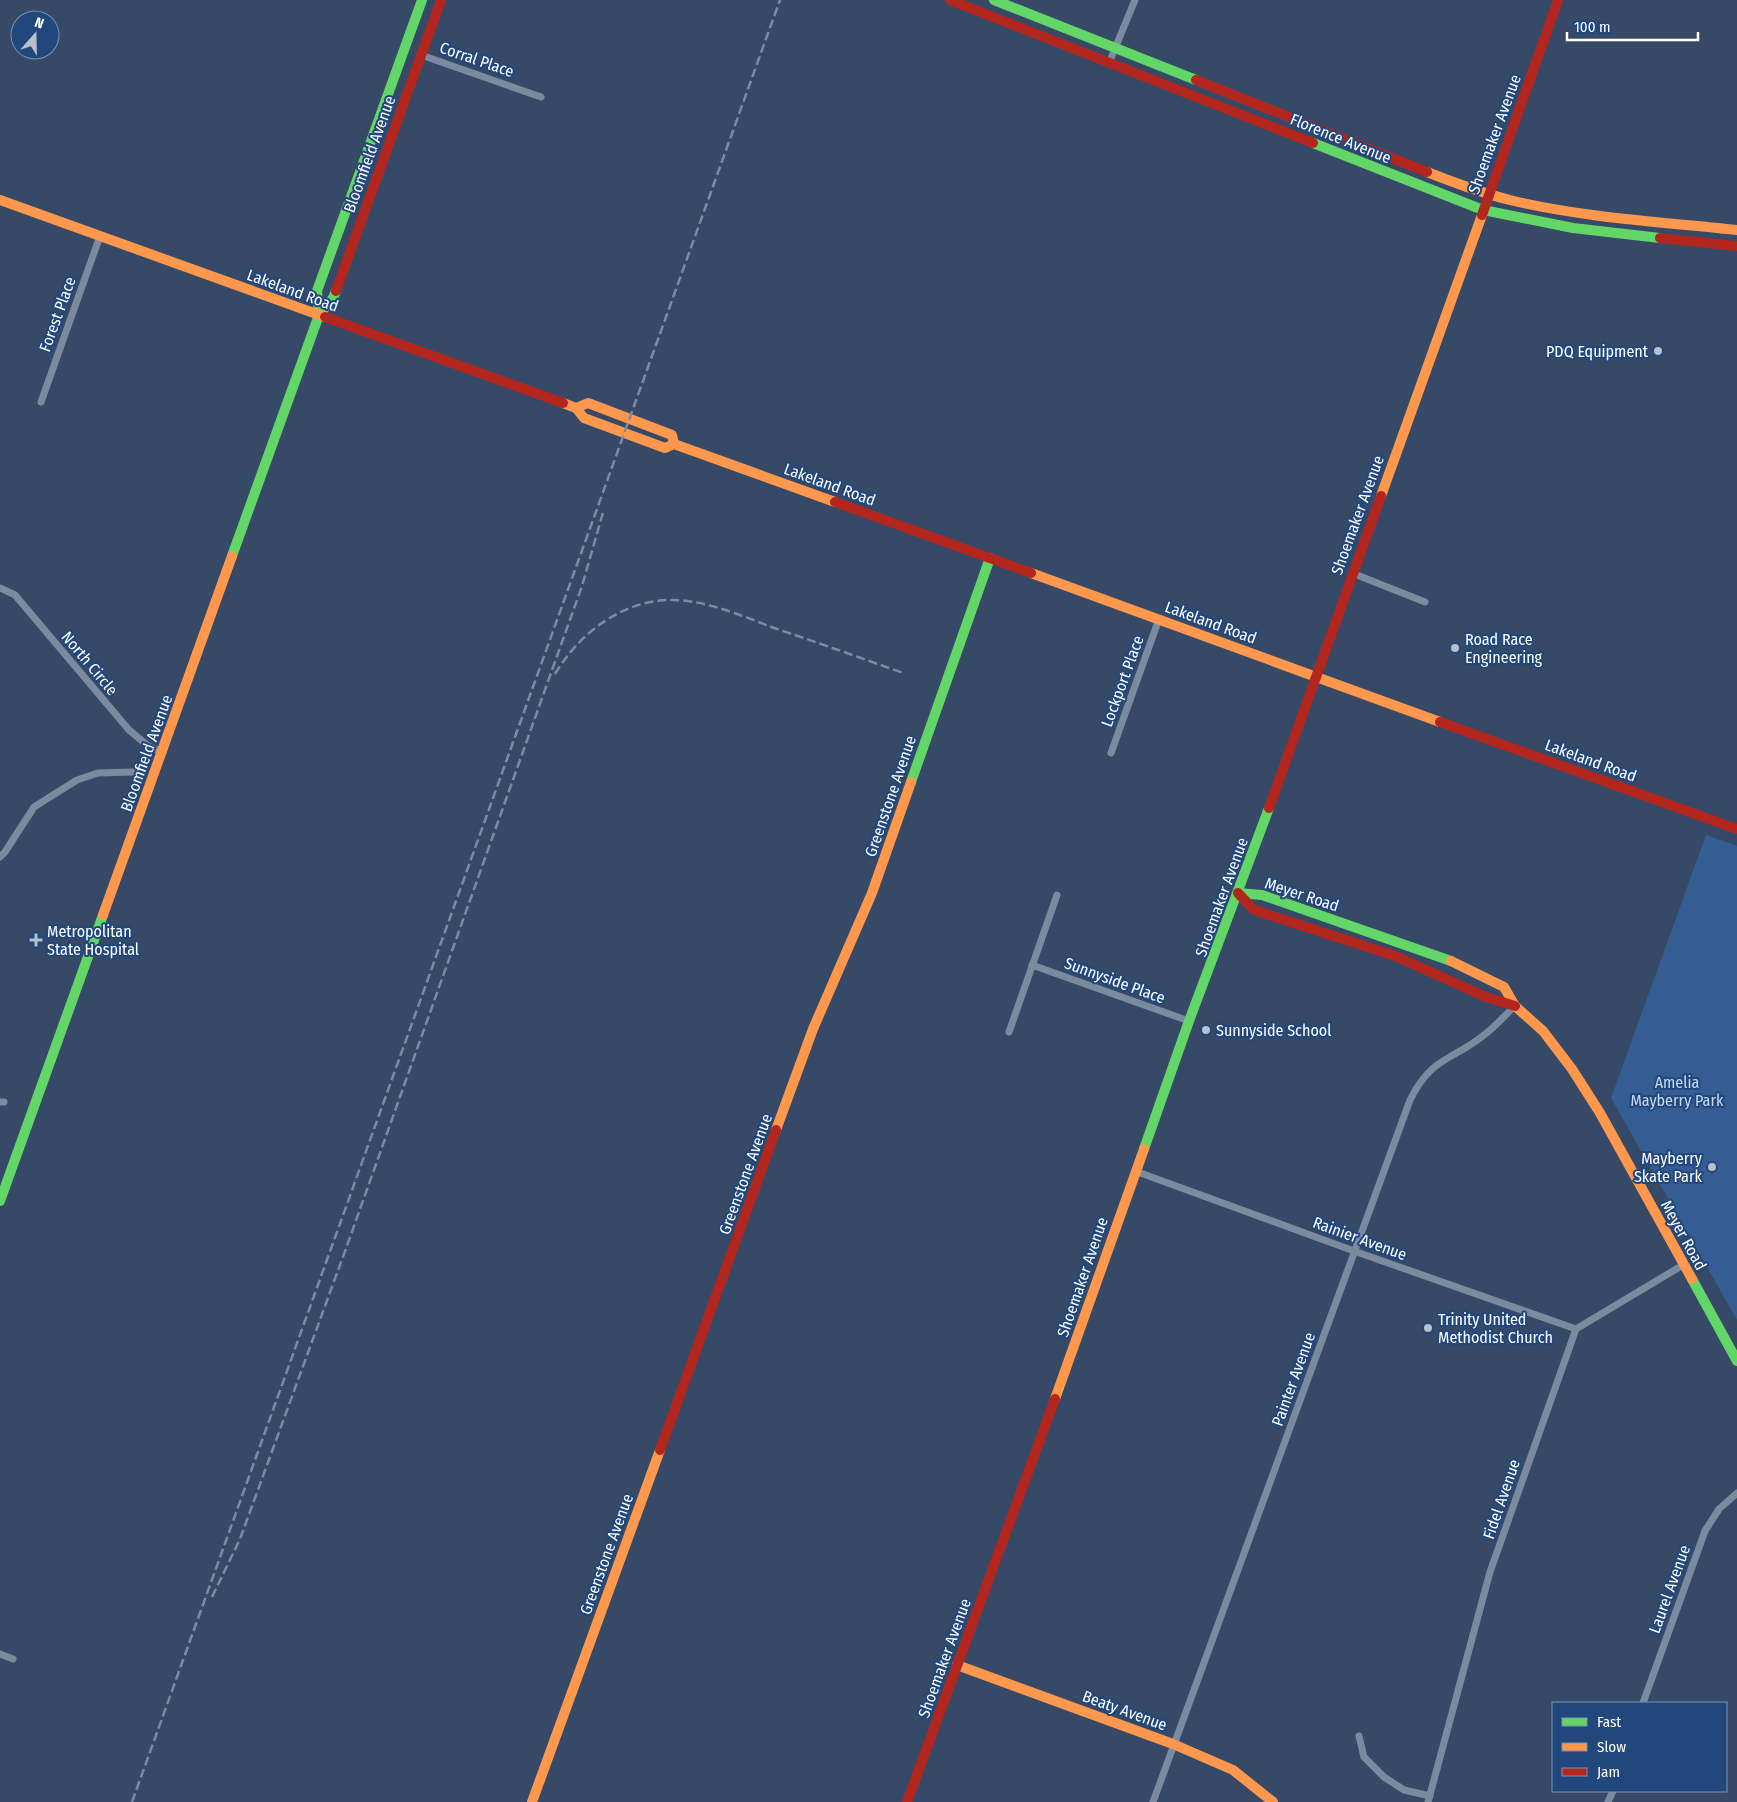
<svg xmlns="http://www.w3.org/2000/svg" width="1737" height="1802" viewBox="0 0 1737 1802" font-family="'Fira Sans Condensed',sans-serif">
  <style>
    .green { fill: #345d94 }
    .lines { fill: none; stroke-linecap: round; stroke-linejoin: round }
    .street { stroke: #7a8a9f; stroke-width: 7 }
    .fast { stroke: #63d668; stroke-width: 10 }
    .slow { stroke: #ff974d; stroke-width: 10 }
    .jam { stroke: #b3261e; stroke-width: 10 }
    .rail { stroke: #7d8b9f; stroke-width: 2.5; stroke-dasharray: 9 4; stroke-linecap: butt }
    .poi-dot { fill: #b9c0ca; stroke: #21477d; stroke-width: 2 }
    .labels { text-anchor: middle; stroke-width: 4; stroke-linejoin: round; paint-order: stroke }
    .street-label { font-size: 16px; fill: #fff; stroke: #21477d }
    .poi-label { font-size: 16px; fill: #fff; stroke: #21477d; text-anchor: start }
    .park-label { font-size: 16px; fill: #c8dbf5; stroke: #21477d }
  </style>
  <rect width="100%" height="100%" fill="#364a68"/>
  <path class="green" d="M 1706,835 L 1737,846 L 1737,1320 L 1611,1098 Z"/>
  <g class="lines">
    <g class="street">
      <path d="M 421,55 L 541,97"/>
      <path d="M 1109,63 L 1135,0"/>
      <path d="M 41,402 L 100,236"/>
      <path d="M 1352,573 L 1425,602"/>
      <path d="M 0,588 L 15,595 L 129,730 L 147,745 L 163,753"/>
      <path d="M 1111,753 L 1159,619"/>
      <path d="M 0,857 L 5,852 L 34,807 L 77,780 L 98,773 L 133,772"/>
      <path d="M 1032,965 L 1189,1021"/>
      <path d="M 1009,1032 L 1057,895"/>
      <path d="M 0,1102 L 4,1102"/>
      <path d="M 1135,1171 L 1354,1251 L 1576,1329"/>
      <path d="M 0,1654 L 13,1659"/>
      <path d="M 1643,1703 L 1705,1531 L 1719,1509 L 1737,1493"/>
      <path d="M 1359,1736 L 1364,1757 L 1384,1777 L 1404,1790 L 1430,1796"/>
      <path d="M 1153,1802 L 1410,1100 C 1432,1056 1452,1061 1484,1035 C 1495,1027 1505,1015 1515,1006"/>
      <path d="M 1428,1802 L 1490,1572 L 1576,1329 L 1683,1265"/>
      <path d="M 1608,1802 L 1613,1791"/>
    </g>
    <g class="fast">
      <path d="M 994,0 L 1196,80"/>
      <path d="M 1313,143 L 1483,210 L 1573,228 L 1660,238"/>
      <path d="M 319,315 L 317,291 L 422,0"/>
      <path d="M 232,556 L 319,315 L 333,298 L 336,291"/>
      <path d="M 911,782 L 990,558"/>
      <path d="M 1238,893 L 1262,895 L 1451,961"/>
      <path d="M 1144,1149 L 1189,1021 L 1269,808"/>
      <path d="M 0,1201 L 103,915"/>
      <path d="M 1692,1279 L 1737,1361"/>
    </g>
    <g class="slow">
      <path d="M 1427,172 C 1455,183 1484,194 1514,201 C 1587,218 1663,222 1737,230"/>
      <path d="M 0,200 L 325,317"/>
      <path d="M 563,403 L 576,408 L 584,418 L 665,448 L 674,444 L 835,502"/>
      <path d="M 576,408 L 588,403 L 672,435 L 674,444"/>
      <path d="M 1381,496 L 1482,215"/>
      <path d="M 1031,573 L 1440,722"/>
      <path d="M 103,915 L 232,556"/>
      <path d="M 1451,961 L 1504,987 L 1515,1006 L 1543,1031 L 1572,1069 L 1600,1113 L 1692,1279"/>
      <path d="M 776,1130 L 813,1029 L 872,893 L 911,782"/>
      <path d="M 1055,1399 L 1144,1149"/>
      <path d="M 957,1665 L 1173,1744 L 1233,1770 L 1273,1802"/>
      <path d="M 532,1802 L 660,1450"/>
    </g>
    <g class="jam">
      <path d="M 950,0 L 1313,143"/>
      <path d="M 1196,80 L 1427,172"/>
      <path d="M 1482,215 L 1558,0"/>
      <path d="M 1660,238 L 1737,246"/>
      <path d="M 336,291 L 441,0"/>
      <path d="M 325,317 L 563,403"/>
      <path d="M 835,502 L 1031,573"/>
      <path d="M 1440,722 L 1737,829"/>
      <path d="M 1269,808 L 1381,496"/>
      <path d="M 1238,893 L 1254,910 L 1395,956 L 1486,997 L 1515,1006"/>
      <path d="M 660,1450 L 776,1130"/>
      <path d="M 907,1802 L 1055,1399"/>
    </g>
    <g class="rail">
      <path d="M 555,674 C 584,626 635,591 694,602 C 723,607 750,619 777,629 C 819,643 861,658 903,673"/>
      <path d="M 212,1597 L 240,1539 L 344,1254 L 582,586 L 604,509"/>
      <path d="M 132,1802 L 780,0"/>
    </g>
  </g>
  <g class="poi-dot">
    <circle cx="1658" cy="351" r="5"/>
    <circle cx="1455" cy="648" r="5"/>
    <path d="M33.5 932.5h5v5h5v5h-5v5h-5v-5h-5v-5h5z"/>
    <circle cx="1206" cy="1030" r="5"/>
    <circle cx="1712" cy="1167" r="5"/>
    <circle cx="1428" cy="1328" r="5"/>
  </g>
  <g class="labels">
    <g class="street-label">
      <text transform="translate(477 59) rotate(19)" y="6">Corral Place</text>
      <text transform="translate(1494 134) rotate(-70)" y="6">Shoemaker Avenue</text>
      <text transform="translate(1341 138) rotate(22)" y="6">Florence Avenue</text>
      <text transform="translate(369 154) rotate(-70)" y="6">Bloomfield Avenue</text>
      <text transform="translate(293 290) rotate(20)" y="6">Lakeland Road</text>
      <text transform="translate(57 314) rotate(-70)" y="6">Forest Place</text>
      <text transform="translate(830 484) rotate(20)" y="6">Lakeland Road</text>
      <text transform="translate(1357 515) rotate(-70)" y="6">Shoemaker Avenue</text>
      <text transform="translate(1211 622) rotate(20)" y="6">Lakeland Road</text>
      <text transform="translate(90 663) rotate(50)" y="6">North Circle</text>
      <text transform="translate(1122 681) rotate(-70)" y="6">Lockport Place</text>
      <text transform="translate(146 753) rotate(-70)" y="6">Bloomfield Avenue</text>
      <text transform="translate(1591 760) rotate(20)" y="6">Lakeland Road</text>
      <text transform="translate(890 796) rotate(-71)" y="6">Greenstone Avenue</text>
      <text transform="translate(1302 894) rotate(18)" y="6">Meyer Road</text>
      <text transform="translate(1221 897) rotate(-70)" y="6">Shoemaker Avenue</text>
      <text transform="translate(1115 980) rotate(20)" y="6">Sunnyside Place</text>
      <text transform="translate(745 1174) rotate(-70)" y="6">Greenstone Avenue</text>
      <text transform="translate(1684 1235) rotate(61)" y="6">Meyer Road</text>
      <text transform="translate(1360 1238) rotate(20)" y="6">Rainier Avenue</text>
      <text transform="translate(1082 1277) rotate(-71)" y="6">Shoemaker Avenue</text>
      <text transform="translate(1293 1379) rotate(-70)" y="6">Painter Avenue</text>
      <text transform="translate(1501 1499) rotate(-71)" y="6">Fidel Avenue</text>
      <text transform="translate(606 1554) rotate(-70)" y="6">Greenstone Avenue</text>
      <text transform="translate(1669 1589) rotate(-70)" y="6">Laurel Avenue</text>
      <text transform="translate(944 1658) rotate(-70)" y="6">Shoemaker Avenue</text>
      <text transform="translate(1125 1710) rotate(20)" y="6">Beaty Avenue</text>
    </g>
    <g class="poi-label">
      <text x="1648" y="357" text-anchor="end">PDQ Equipment</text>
      <text x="1465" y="645">Road Race<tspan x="1465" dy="18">Engineering</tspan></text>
      <text x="47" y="937">Metropolitan<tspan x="47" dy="18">State Hospital</tspan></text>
      <text x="1216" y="1036">Sunnyside School</text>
      <text x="1702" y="1164" text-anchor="end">Mayberry<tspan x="1702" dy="18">Skate Park</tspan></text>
      <text x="1438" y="1325">Trinity United<tspan x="1438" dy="18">Methodist Church</tspan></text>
    </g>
    <g class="park-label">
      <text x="1677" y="1088">Amelia<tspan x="1677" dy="18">Mayberry Park</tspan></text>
    </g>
  </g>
  <rect x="1552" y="1702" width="175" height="90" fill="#21477d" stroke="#7a91b1"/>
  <rect x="1562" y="1718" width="25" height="8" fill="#63d668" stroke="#7a91b1"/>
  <text x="1597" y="1727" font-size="15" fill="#ffffff">Fast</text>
  <rect x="1562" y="1743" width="25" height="8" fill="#ff974d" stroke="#7a91b1"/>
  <text x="1597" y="1752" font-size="15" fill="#ffffff">Slow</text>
  <rect x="1562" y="1768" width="25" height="8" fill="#b3261e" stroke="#7a91b1"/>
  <text x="1597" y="1777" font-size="15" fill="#ffffff">Jam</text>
  <g transform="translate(35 35) rotate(20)"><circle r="24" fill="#21477d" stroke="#7a91b1"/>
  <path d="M0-4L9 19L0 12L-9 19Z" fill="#b9c0ca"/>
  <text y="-8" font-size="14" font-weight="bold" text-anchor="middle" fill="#ffffff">N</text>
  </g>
  <path d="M1567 32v8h131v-8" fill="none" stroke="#ffffff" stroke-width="2.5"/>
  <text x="1574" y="32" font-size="15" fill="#ffffff" stroke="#21477d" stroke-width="4" paint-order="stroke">100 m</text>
</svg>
